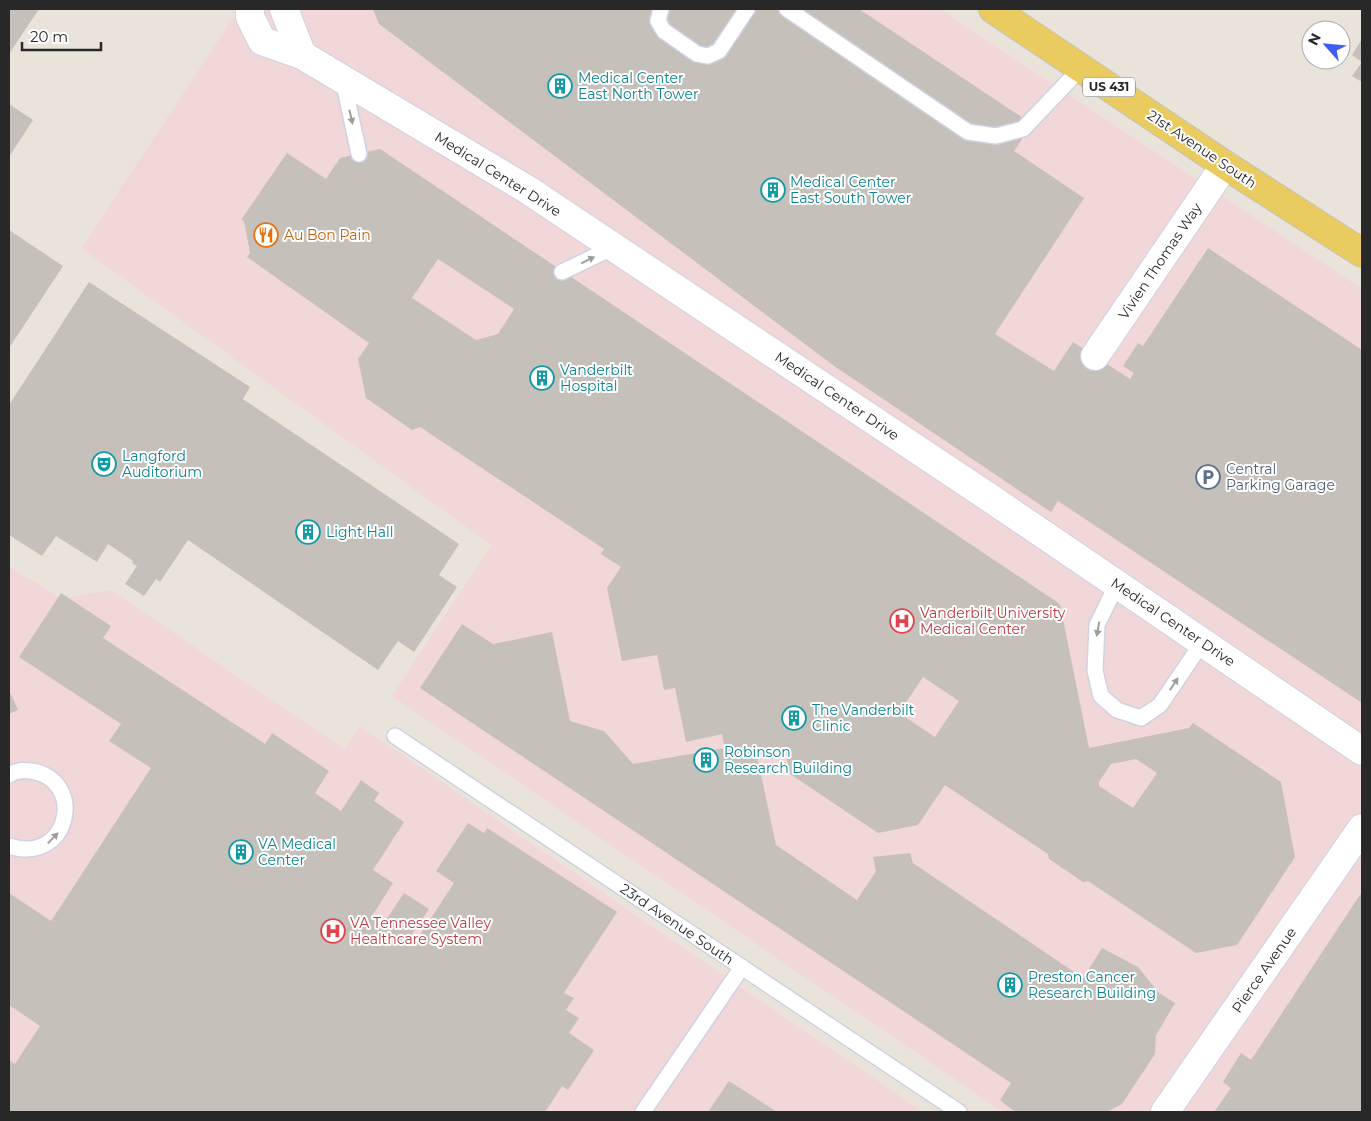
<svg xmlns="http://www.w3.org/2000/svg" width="1371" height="1121" viewBox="0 0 1371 1121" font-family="Montserrat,sans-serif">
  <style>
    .medical { fill: #f1d7d8 }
    .building { fill: #c5c0ba; fill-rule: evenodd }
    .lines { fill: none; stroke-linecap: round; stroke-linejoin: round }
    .service-casing { stroke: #cfd2e1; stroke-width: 18 }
    .minor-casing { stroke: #cfd2e1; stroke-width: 30 }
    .primary-casing { stroke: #c3c3c3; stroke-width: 30 }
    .service { stroke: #fff; stroke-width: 15 }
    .minor { stroke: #fff; stroke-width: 28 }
    .primary { stroke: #eacb5f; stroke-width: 28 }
    .oneway { fill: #9e9e9e }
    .labels { text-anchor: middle; stroke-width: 4; stroke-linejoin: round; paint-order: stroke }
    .shield { fill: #fff; stroke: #686868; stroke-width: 1 }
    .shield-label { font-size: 12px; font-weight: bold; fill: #282828 }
    .culture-label { font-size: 14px; fill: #0d838f; stroke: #fff; text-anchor: start }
    .street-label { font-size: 14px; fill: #282828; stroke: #fff }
    .food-label { font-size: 14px; fill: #c56008; stroke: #fff; text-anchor: start }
    .service-label { font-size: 14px; fill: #4e5e75; stroke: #fff; text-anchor: start }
    .health-label { font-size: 14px; fill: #be3a42; stroke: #fff; text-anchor: start }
  </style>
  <rect width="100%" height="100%" fill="#eae3da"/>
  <g class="medical">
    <path d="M 239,9 L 940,9 L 1362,289 L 1362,1112 L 1003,1112 L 392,696 L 491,545 L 81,248 Z"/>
    <path d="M 9,567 L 61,598 L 111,590 L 344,749 L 360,726 L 923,1112 L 9,1112 Z"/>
  </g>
  <g class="building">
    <path d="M 9,9 L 39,9 L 9,54 Z"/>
    <path d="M 373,9 L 859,9 L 1032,124 L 1014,151 L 1084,198 L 995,334 L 1054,371 L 1073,342 L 1130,379 L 1134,373 L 1123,366 L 1138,343 L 1143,346 L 1208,248 L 1362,350 L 1362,703 L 1058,501 L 1051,512 L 837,368 L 379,24 Z"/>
    <path d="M 1362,39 L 1362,82 L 1352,76 L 1362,62 L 1352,55 Z"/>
    <path d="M 9,104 L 33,120 L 9,157 Z"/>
    <path d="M 380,149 L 1060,604 L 1089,748 L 1189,728 L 1193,723 L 1281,782 L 1295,857 L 1237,945 L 1196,953 L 1088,881 L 1083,882 L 1049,859 L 1048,854 L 945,785 L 918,825 L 878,833 L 790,774 L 785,750 L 757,756 L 776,845 L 857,900 L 876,871 L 873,857 L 910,853 L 913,863 L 1083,978 L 1102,948 L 1138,967 L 1159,993 L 1175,1003 L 1156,1035 L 1155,1054 L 1122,1104 L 1107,1112 L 1015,1112 L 1000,1100 L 1011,1083 L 420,688 L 462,624 L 493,644 L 552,632 L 570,721 L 604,731 L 633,764 L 725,748 L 722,734 L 686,742 L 675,688 L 664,690 L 657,655 L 622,661 L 607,588 L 621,567 L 601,554 L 604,549 L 420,427 L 412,430 L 366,398 L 358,359 L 369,343 L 247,257 L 250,253 L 244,221 L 241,220 L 287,153 L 326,179 L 340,158 ZM 438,259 L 514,309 L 498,334 L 476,340 L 412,298 ZM 923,677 L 959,701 L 935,737 L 899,713 ZM 1136,759 L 1157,773 L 1133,808 L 1099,786 L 1099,782 L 1111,764 Z"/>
    <path d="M 9,230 L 63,266 L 9,348 Z"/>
    <path d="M 89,282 L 250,387 L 243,399 L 459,544 L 439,575 L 457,587 L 414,652 L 398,641 L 378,670 L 188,540 L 160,582 L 156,579 L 144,596 L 125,584 L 137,566 L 132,563 L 133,561 L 108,544 L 97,562 L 56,536 L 42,556 L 9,535 L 9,405 Z"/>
    <path d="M 61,593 L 111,626 L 103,638 L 265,744 L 272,733 L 329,771 L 315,793 L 341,811 L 361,780 L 379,793 L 374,801 L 404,822 L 373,870 L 393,883 L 372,916 L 384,923 L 404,893 L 429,909 L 408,940 L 414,944 L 454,883 L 436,871 L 468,823 L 484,833 L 487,828 L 617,912 L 564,993 L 574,998 L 566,1010 L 579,1018 L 569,1033 L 594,1050 L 568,1090 L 562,1086 L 545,1112 L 9,1112 L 9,1060 L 15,1064 L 40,1026 L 9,1005 L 9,893 L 51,921 L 151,768 L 109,741 L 121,724 L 19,657 Z"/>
    <path d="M 9,690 L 18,710 L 9,714 Z"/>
    <path d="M 1362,892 L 1362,1112 L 1214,1112 L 1231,1088 L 1223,1082 L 1241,1053 L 1251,1060 Z"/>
    <path d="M 729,1081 L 777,1112 L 708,1112 Z"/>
  </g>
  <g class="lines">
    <g class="service-casing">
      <g id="service">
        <path d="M 661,9 L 658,21 L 664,31 L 697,54 L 708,56 L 719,51 L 747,9"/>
        <path d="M 787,9 L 968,132 L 996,136 L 1023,129 L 1081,68"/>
        <path d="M 343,80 L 359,154"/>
        <path d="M 562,272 L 614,247"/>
        <path d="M 1117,584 L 1097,625 L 1095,671 L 1101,696 L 1117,710 L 1141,718 L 1160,705 L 1202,643"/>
        <path d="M 395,736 L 959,1112"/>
        <path d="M 9,775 C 15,771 24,770 31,771 C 87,779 70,866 9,846"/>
        <path d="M 643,1112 L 742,967"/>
      </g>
    </g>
    <g class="minor-casing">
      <g id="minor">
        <path d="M 250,9 L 250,17 L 262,41 L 302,55"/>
        <path d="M 284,9 L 302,55 L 528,190 L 990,498 L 1362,751"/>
        <path d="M 1095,356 L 1225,165"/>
        <path d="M 1165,1112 L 1362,828"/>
      </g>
    </g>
    <g class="primary-casing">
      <path id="primary" d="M 993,9 L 1225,165 L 1362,253"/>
    </g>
    <use href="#service" class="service"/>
    <use href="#minor" class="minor"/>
    <use href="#primary" class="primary"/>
  </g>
  <defs><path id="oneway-solid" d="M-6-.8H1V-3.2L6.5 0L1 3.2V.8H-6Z" transform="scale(1.25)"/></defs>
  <g class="oneway">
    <use href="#oneway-solid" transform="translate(351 117) rotate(77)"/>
    <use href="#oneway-solid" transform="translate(588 260) rotate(-26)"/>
    <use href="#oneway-solid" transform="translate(1098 629) rotate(100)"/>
    <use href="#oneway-solid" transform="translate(1174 684) rotate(-56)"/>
    <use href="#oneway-solid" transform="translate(53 838) rotate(-46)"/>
  </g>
  <defs>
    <g id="building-ring" transform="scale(1.25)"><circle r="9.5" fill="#fff" stroke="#0f9aa8" stroke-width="1.5"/><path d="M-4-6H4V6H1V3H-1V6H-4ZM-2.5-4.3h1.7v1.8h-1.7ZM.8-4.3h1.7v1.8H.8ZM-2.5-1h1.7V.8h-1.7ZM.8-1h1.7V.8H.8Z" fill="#0f9aa8"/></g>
    <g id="restaurant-ring" transform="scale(1.25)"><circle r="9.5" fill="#fff" stroke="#e8710a" stroke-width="1.5"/><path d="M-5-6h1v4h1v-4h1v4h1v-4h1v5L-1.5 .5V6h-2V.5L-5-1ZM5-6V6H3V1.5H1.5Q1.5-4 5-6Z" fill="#e8710a"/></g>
    <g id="theatre-ring" transform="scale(1.25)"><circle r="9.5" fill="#fff" stroke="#0f9aa8" stroke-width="1.5"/><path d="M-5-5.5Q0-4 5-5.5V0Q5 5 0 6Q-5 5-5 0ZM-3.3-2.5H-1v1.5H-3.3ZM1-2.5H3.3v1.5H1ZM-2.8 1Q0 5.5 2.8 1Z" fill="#0f9aa8"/></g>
    <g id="parking-ring" transform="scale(1.25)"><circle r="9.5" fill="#fff" stroke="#5c6f8a" stroke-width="1.5"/><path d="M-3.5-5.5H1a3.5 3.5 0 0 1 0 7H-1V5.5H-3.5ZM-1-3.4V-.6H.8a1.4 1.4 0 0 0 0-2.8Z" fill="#5c6f8a"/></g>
    <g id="hospital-ring" transform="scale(1.25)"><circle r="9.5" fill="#fff" stroke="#e0444e" stroke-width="1.5"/><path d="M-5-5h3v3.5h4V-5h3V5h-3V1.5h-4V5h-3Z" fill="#e0444e"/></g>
  </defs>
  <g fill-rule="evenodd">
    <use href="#building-ring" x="560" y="86"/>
    <use href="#building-ring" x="773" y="190"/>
    <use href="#restaurant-ring" x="266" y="235"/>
    <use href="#building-ring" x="542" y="378"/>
    <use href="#theatre-ring" x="104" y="464"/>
    <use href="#parking-ring" x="1208" y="477"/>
    <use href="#building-ring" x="308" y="532"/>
    <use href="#hospital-ring" x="902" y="621"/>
    <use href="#building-ring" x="794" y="718"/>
    <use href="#building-ring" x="706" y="760"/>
    <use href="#building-ring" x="241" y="852"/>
    <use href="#hospital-ring" x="333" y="931"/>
    <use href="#building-ring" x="1010" y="985"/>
  </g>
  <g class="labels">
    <rect class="shield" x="1083" y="77.5" width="52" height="19" rx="4"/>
    <g class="shield-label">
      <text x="1109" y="91">US 431</text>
    </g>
    <g class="culture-label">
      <text x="578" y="83">Medical Center<tspan x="578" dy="16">East North Tower</tspan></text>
      <text x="790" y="187">Medical Center<tspan x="790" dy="16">East South Tower</tspan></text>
      <text x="560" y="375">Vanderbilt<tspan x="560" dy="16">Hospital</tspan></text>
      <text x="122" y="461">Langford<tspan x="122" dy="16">Auditorium</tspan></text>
      <text x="326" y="537">Light Hall</text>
      <text x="812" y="715">The Vanderbilt<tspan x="812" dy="16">Clinic</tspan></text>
      <text x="724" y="757">Robinson<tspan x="724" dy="16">Research Building</tspan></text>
      <text x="258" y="849">VA Medical<tspan x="258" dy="16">Center</tspan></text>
      <text x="1028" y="982">Preston Cancer<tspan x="1028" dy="16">Research Building</tspan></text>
    </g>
    <g class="street-label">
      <text transform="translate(1202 149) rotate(34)" y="5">21st Avenue South</text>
      <text transform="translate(498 174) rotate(32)" y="5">Medical Center Drive</text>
      <text transform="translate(1160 261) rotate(-56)" y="5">Vivien Thomas Way</text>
      <text transform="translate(837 396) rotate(34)" y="5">Medical Center Drive</text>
      <text transform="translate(1173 622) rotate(34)" y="5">Medical Center Drive</text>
      <text transform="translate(677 924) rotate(34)" y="5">23rd Avenue South</text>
      <text transform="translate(1264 970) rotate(-55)" y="5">Pierce Avenue</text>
    </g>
    <g class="food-label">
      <text x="284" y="240">Au Bon Pain</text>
    </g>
    <g class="service-label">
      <text x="1226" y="474">Central<tspan x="1226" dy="16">Parking Garage</tspan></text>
    </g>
    <g class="health-label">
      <text x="920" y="618">Vanderbilt University<tspan x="920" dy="16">Medical Center</tspan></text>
      <text x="350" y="928">VA Tennessee Valley<tspan x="350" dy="16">Healthcare System</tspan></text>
    </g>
  </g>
  <rect width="1371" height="1121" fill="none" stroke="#282828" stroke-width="20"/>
  <g transform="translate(1326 45) rotate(297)"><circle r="24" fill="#ffffff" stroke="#a9a9a9"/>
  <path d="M0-4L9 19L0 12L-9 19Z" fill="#3f5ef2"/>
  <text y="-8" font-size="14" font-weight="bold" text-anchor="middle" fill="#282828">N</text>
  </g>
  <path d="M22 42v8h79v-8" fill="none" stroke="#282828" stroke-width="2.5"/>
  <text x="30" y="42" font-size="15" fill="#282828" stroke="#ffffff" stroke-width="4" paint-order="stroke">20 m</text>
</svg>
